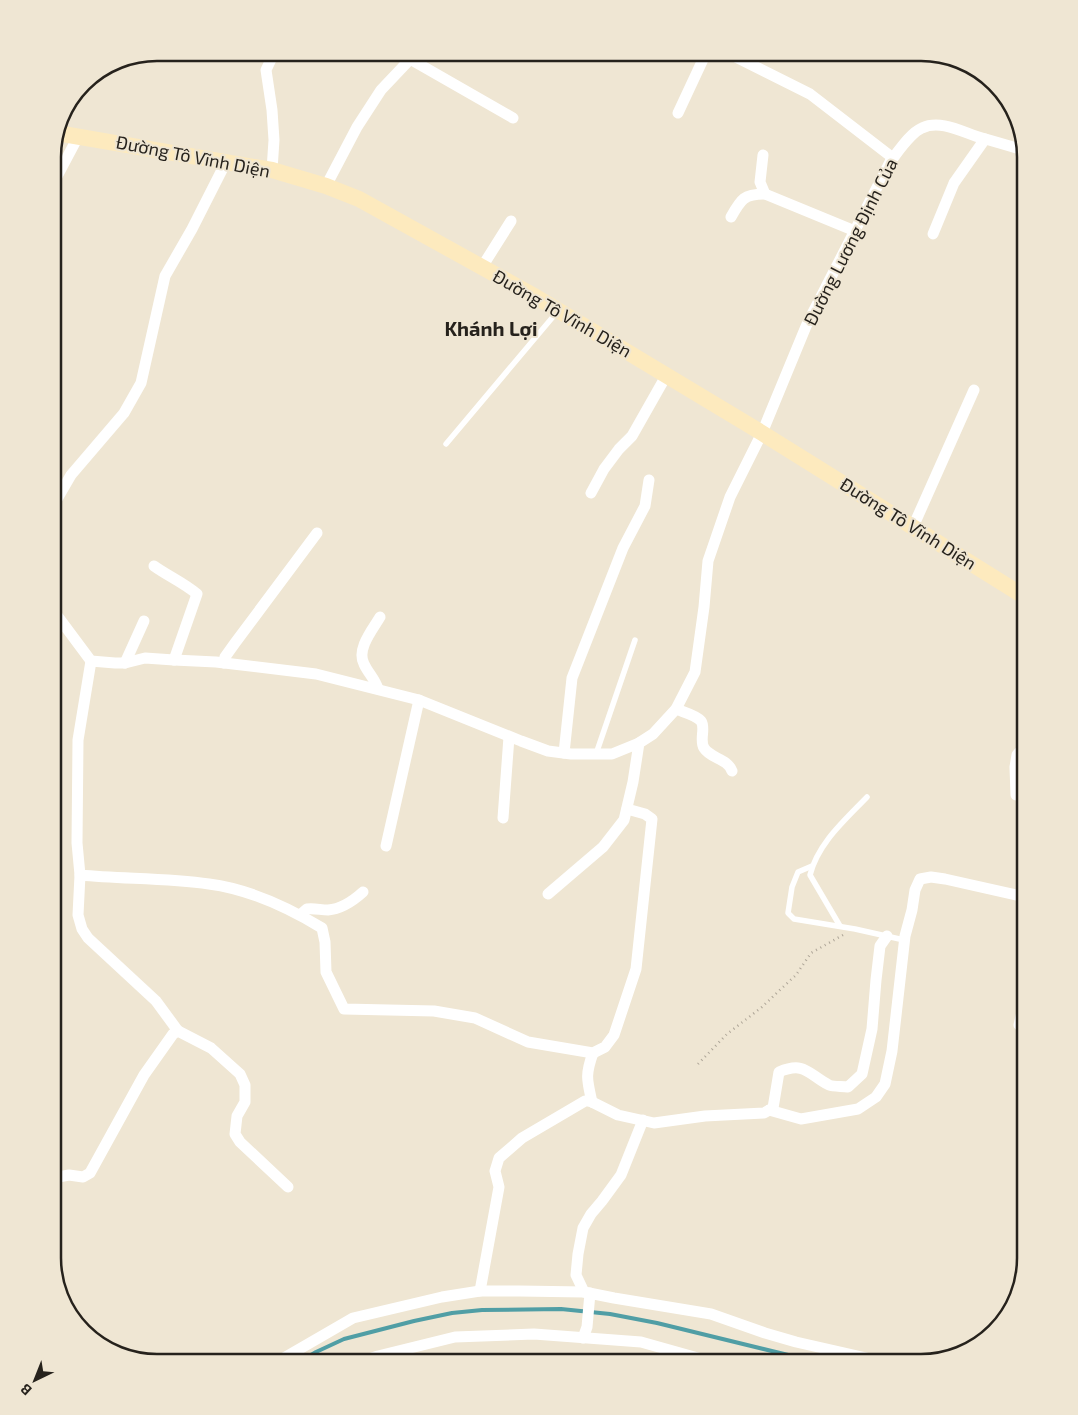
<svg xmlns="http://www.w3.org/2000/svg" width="1078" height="1415" viewBox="0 0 1078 1415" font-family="'Exo 2',sans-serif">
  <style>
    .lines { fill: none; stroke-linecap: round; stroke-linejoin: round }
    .stream { stroke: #509ea5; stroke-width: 4 }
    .path { stroke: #ada597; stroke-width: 2.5; stroke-dasharray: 1 4; stroke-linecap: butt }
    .lane { stroke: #fff; stroke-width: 5.5 }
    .street { stroke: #fff; stroke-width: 11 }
    .secondary { stroke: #fdeabe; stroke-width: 16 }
    .labels { text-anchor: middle; stroke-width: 4; stroke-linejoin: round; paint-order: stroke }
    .street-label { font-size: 18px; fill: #26221c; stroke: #efe6d3 }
    .quarter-label { font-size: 20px; font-weight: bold; fill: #26221c; stroke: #efe6d3 }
    .rim { fill: none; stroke: #26221c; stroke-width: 2.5 }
  </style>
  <rect width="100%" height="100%" fill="#efe6d3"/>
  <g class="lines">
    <path class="stream" d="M 299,1362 L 316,1352 L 344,1339 L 414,1321 L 452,1313 L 482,1310 L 561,1309 L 610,1314 L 657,1323 L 817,1362"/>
    <path class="path" d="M 698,1064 L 727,1034 L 762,1007 L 782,988 L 796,975 L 811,953 L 843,935"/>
    <g class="lane">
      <path d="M 446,444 L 557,312"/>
      <path d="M 596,754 L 635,640"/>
      <path d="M 812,866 L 798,872 L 792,887 L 788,913 L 794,919 L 855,929 L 904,940"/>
      <path d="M 840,926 L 810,875 C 818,843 845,820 867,797"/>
    </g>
    <g class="street">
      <path d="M 728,53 L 810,94 L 893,158"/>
      <path d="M 410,59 L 513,118"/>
      <path d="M 678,113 L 706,53"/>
      <path d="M 763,155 L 760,182 L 765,194"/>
      <path d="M 272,170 L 274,140 L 272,110 L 266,70 L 274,53"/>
      <path d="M 53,184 L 79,135"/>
      <path d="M 326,186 L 357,127 L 381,90 L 416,53"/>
      <path d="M 731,217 C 741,199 744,194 765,194 L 855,231"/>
      <path d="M 933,234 L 954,183 L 985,139"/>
      <path d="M 482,267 L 511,221"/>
      <path d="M 591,493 L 604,469 L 619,449 L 632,436 L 666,376"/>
      <path d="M 53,506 L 71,475 L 124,413 L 141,383 L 165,276 L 192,229 L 226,162"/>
      <path d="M 913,527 L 974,390"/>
      <path d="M 154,566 C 168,576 184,583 197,594 L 174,660"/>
      <path d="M 53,610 L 91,661 L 115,663 L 125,663 L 145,658 L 174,660 L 216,662 L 316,674 L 419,700 L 521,741 L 548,751 L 571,754 L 612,754 L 639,743 L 653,734 L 676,709 L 695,672 L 704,607 L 708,561 L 730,497 L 762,433 L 807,324 L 890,162 C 898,152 910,133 922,128 C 941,119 964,133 982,138 C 996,142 1010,146 1023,150"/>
      <path d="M 91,661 L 78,740 L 77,843 L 80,875 L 78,915 L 82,929 L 88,938 L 156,1001 L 178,1031"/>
      <path d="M 125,663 L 144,621"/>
      <path d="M 224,663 L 225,657 L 235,643 L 317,533"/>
      <path d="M 378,689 C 375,679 368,673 364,664 C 356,649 373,629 380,617"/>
      <path d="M 676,709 C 683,712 696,715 701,721 C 706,728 699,740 704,748 C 711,759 727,758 732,771"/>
      <path d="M 564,753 L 572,678 L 623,548 L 645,506 L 649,480"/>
      <path d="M 1016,795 L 1015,767 L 1017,755 L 1025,746"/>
      <path d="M 503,818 L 509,737"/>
      <path d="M 386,846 L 419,700"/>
      <path d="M 80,875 C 123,879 167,878 209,884 C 248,889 289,908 322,928 L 325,942 L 326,972 L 344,1009 L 434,1011 L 475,1018 L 528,1042 L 593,1053 L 605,1047 L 614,1035 L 636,969 L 652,819 L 645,814 L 627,809"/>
      <path d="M 548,894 L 603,847 L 624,820 L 633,782 L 639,743"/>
      <path d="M 300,915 L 307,909 C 314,908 321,910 328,910 C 342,909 353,901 363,892"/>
      <path d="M 1019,1025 L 1025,999"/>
      <path d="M 592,1102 C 587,1080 585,1075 593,1053"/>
      <path d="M 769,1110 L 801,1119 L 858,1109 L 876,1097 L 885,1084 L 892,1051 L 905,936 L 912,910 L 915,890 L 920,879 L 931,877 L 945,879 L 1025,897"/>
      <path d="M 53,1178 L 69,1175 L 83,1177 L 90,1173 L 144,1075 L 173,1034 L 178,1031 L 211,1048 L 240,1074 L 245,1085 L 245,1102 L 237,1116 L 235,1134 L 240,1142 L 288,1187"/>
      <path d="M 480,1291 L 499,1187 L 495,1171 L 499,1158 L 522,1138 L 585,1101 L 589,1101 L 592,1102 L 618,1115 L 654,1123 L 705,1116 L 764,1113 L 773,1108 L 779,1072 C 805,1061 808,1074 829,1085 C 834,1087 842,1086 848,1087 L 862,1074 L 872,1029 L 876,980 L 880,946 L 887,936"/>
      <path d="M 584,1292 L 576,1275 L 578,1254 L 583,1228 L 591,1214 L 602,1201 L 621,1175 L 643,1120"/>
      <path d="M 583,1338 L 587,1327 L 590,1293"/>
      <path d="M 277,1362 L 353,1318 L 442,1297 L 480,1291 L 519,1291 L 584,1292 L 614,1298 L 711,1314 L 765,1333 L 796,1342 L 884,1362"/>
      <path d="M 360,1362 L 378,1356 L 455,1337 L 534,1334 L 641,1342 L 712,1362"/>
    </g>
    <path class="secondary" d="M 57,133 L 272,170 L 326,186 L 359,199 L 536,297 L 762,433 L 1025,597"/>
  </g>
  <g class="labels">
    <g class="street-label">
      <text transform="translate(193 157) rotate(11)" y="6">Đường Tô Vĩnh Diện</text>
      <text transform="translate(851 242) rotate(-63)" y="6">Đường Lương Định Của</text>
      <text transform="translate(562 314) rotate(30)" y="6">Đường Tô Vĩnh Diện</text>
      <text transform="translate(908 524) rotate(32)" y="6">Đường Tô Vĩnh Diện</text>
    </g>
    <g class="quarter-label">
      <text x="491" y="336">Khánh Lợi</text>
    </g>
  </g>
  <path d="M0 0H1078V1415H0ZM157 61H921A96 96 0 0 1 1017 157V1258A96 96 0 0 1 921 1354H157A96 96 0 0 1 61 1258V157A96 96 0 0 1 157 61Z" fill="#efe6d3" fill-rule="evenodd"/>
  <path class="rim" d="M157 61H921A96 96 0 0 1 1017 157V1258A96 96 0 0 1 921 1354H157A96 96 0 0 1 61 1258V157A96 96 0 0 1 157 61Z"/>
  <g transform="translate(35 1380) rotate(223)" stroke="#efe6d3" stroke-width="4" paint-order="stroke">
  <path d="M0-4L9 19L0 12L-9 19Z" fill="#26221c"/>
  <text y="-8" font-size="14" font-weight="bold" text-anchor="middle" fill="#26221c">B</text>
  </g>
</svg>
